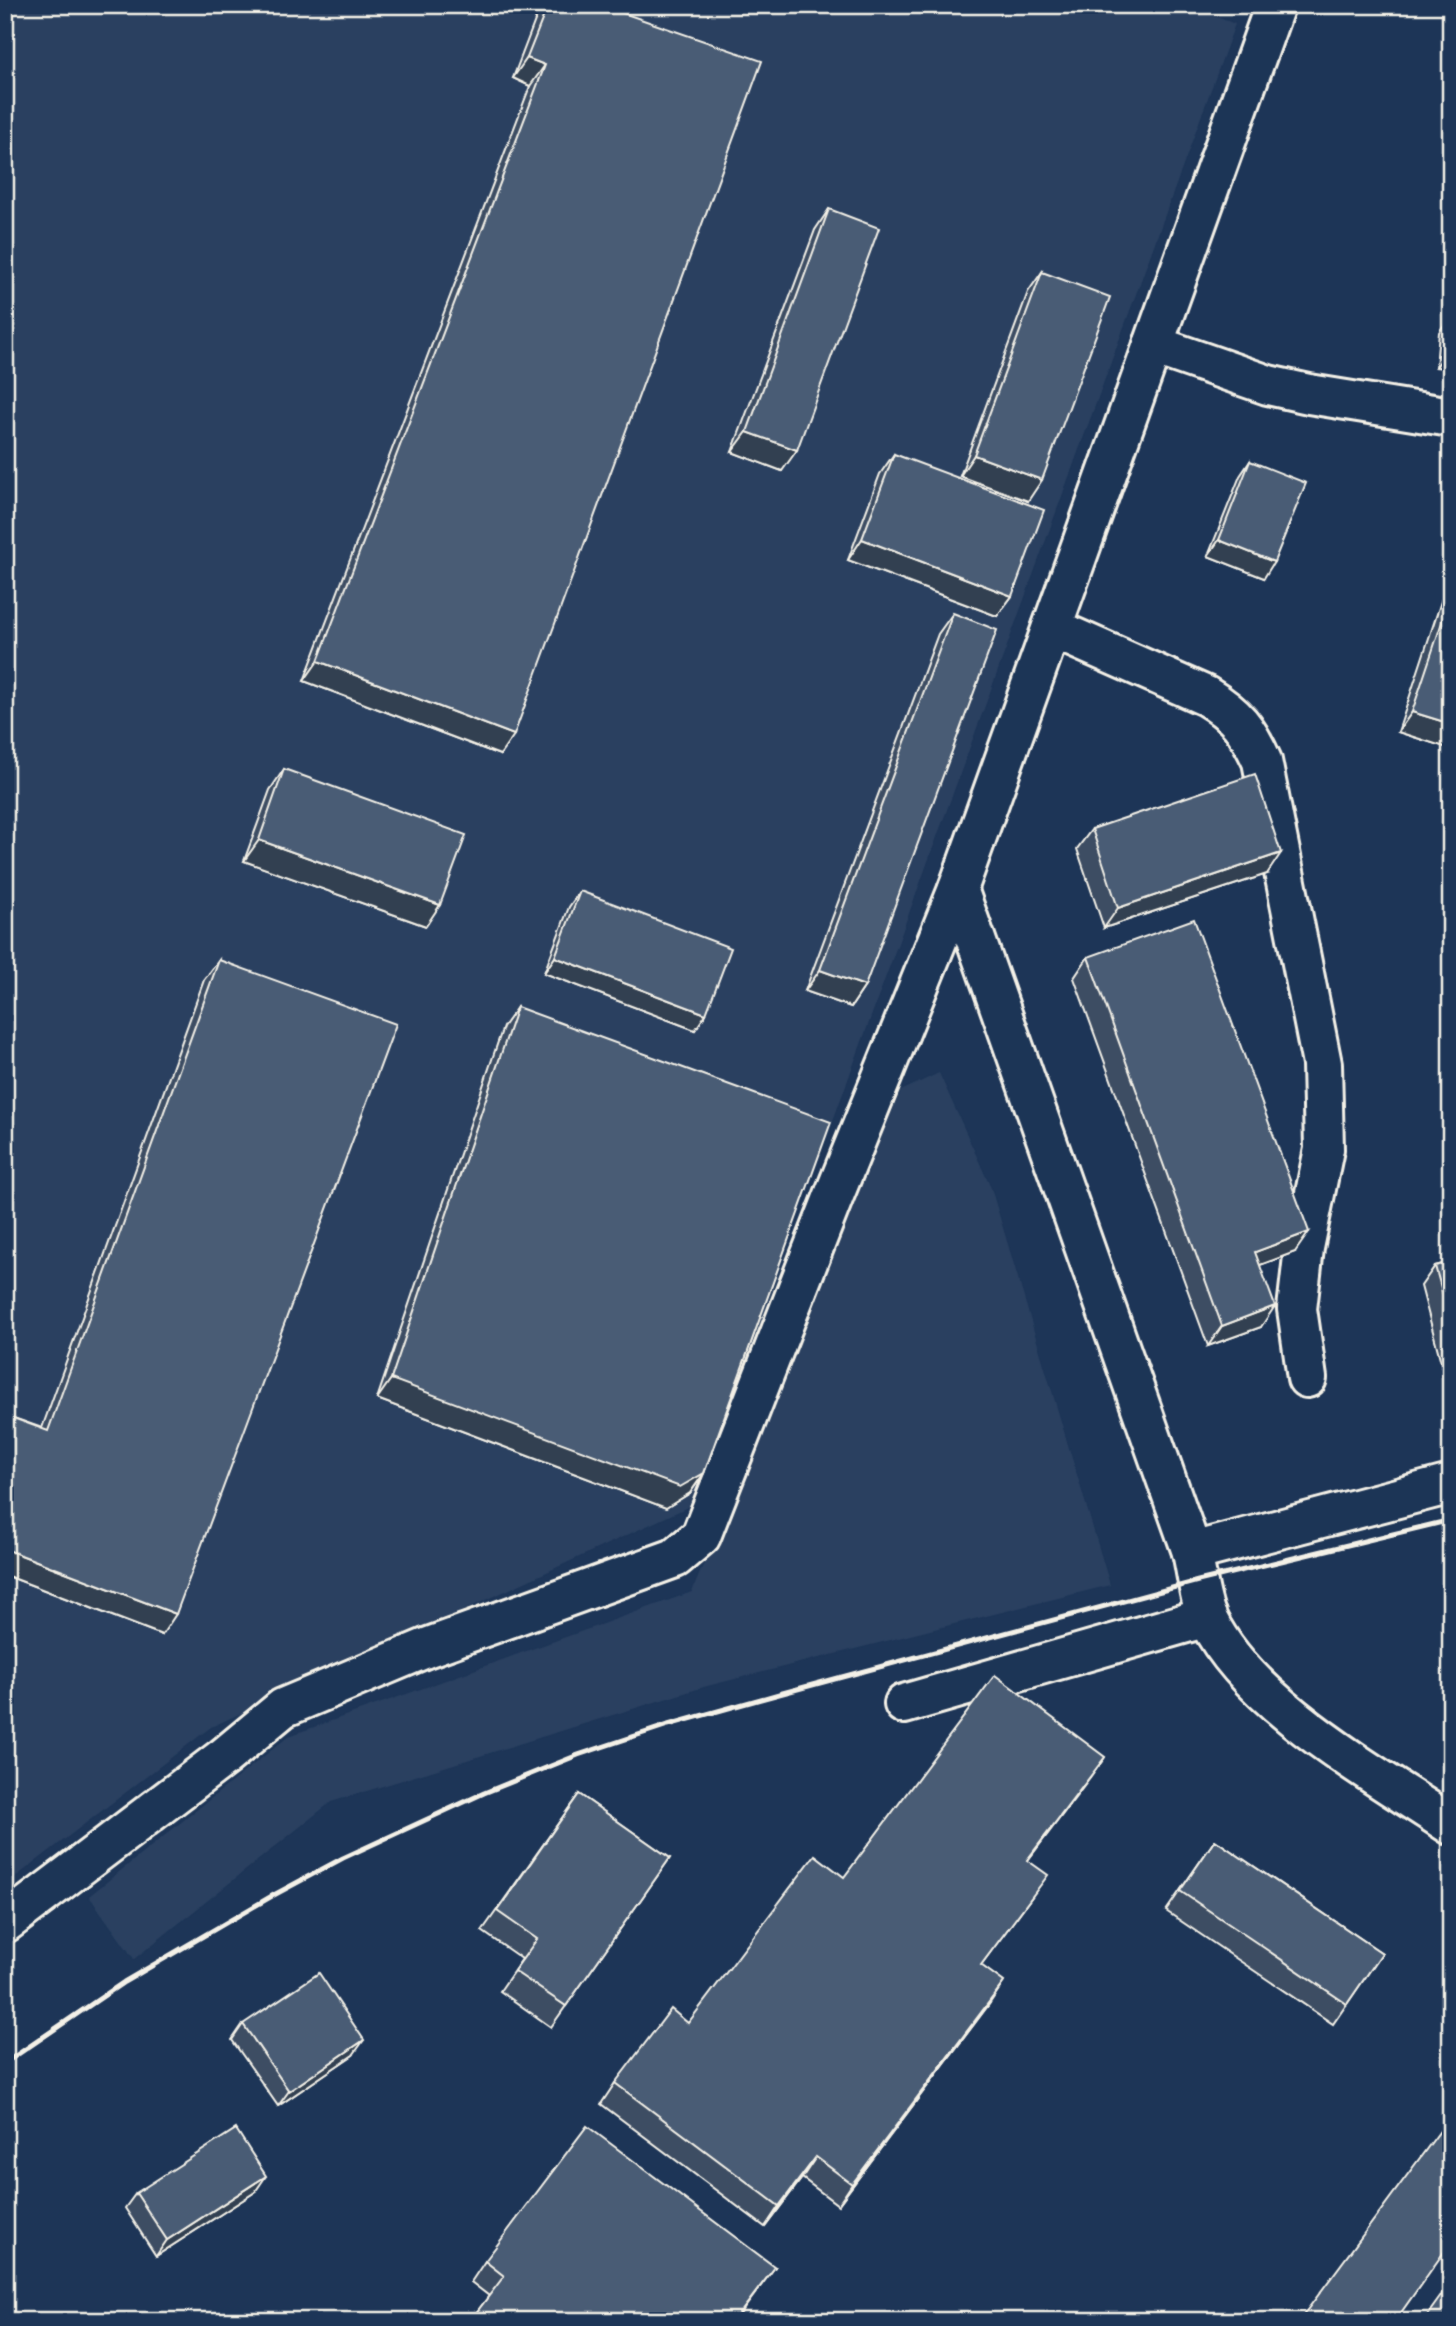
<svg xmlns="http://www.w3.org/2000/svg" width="1456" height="2326" viewBox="0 0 1456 2326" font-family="Caveat,sans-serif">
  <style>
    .built { fill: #2a4060 }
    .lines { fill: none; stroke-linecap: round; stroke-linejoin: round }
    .minor-casing { stroke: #f4f1e8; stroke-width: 44 }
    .minor { stroke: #1d3557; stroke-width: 38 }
    .rail { stroke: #f4f1e8; stroke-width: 5 }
    .wall { fill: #3e4e64; stroke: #f4f1e8; stroke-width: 2 }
    .shaded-wall { fill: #324051; stroke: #f4f1e8; stroke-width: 2 }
    .building { fill: #485b74; stroke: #f4f1e8; stroke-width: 2 }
  </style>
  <rect width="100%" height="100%" fill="#1d3557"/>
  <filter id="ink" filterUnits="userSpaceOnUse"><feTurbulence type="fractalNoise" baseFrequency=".0143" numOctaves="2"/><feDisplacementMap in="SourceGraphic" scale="14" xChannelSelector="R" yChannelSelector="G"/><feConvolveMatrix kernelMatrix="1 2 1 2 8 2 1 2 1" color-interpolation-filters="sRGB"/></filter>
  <g filter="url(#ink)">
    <g class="built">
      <path d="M 5,5 L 1185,5 L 1235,24 L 692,1505 L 211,1727 L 5,1885 Z"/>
      <path d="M 939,1073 L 991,1188 L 1110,1585 L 707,1686 L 331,1802 L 134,1959 L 89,1896 L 289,1736 L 692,1592 L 858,1189 L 901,1091 Z"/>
    </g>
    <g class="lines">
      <g class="minor-casing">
        <g id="minor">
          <path d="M 1153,345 L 1268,385 L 1309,394 L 1451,417"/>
          <path d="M 1052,628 L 1206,696 C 1237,715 1247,728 1262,761 L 1322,1064 L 1324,1149 L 1304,1248 L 1297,1309 L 1307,1378"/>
          <path d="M 958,889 L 1192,1552 C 1197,1573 1199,1600 1208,1620 C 1251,1706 1372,1772 1451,1825"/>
          <path d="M 1192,1552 L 1451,1484"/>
          <path d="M 904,1704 L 1207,1617"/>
          <path d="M 5,1923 L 224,1757 L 283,1708 L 426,1648 L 675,1558 L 701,1536 L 835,1193 L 958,889 L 1275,5"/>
        </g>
      </g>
      <use href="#minor" class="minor"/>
      <path class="rail" d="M 5,2063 L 124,1982 L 272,1896 L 343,1858 L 484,1793 L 578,1755 L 668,1725 L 779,1694 L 1198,1581 L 1451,1520"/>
    </g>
    <g class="wall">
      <path d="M 543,5 L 600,5 L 500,755 L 304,681 L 530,86 L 513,78 L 539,10 Z"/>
      <path d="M 829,209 L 782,471 L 732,452 L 815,230 Z"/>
      <path d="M 1042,272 L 1028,501 L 960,476 L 1028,292 Z"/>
      <path d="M 1450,316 L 1451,316 L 1451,368 L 1436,367 L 1439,332 Z"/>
      <path d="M 894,454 L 1012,596 L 997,616 L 848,560 L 880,474 Z"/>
      <path d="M 1250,461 L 1264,578 L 1208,556 L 1240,476 Z"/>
      <path d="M 1451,571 L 1451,749 L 1398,732 Z"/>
      <path d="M 953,613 L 865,986 L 851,1007 L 805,991 L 938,634 Z"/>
      <path d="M 284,769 L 426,926 L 244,861 L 270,790 Z"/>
      <path d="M 1092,829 L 1267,874 L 1104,928 L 1077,849 Z"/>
      <path d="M 580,891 L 706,1014 L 695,1030 L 544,973 L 569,907 Z"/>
      <path d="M 1088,957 L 1295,1252 L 1260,1265 L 1261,1327 L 1208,1346 L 1074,978 Z"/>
      <path d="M 219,960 L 162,1635 L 5,1575 L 5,1415 L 42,1428 L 204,980 Z"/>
      <path d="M 517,1007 L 704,1473 L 690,1493 L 666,1508 L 377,1399 L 503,1027 Z"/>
      <path d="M 1451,1262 L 1451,1364 L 1442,1366 L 1421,1286 L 1435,1266 Z"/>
      <path d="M 1105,1757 L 1028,1860 L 1033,1895 L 981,1965 L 990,2003 L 838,2205 L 802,2178 L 765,2227 L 601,2104 L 615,2083 L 688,2023 L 844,1877 Z"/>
      <path d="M 579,1794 L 670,1858 L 551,2027 L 500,1991 L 522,1959 L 482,1931 Z"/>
      <path d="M 1215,1840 L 1382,1953 L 1333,2024 L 1166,1911 Z"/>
      <path d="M 243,2024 L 353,2055 L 278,2106 L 232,2040 Z"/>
      <path d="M 255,2192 L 156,2256 L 125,2208 L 136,2193 Z"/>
      <path d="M 485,2261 L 775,2267 L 735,2321 L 470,2321 L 489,2296 L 471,2282 Z"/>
    </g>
    <g class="shaded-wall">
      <path d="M 527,58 L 545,65 L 530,86 L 513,78 Z"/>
      <path d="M 1447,351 L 1451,351 L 1451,368 L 1436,367 Z"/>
      <path d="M 747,432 L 797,450 L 782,471 L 732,452 Z"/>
      <path d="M 974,455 L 1042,480 L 1028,501 L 960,476 Z"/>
      <path d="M 862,539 L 1012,596 L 997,616 L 848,560 Z"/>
      <path d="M 1219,540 L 1274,562 L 1264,578 L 1208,556 Z"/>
      <path d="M 318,661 L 514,735 L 500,755 L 304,681 Z"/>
      <path d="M 1412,712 L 1451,724 L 1451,749 L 1398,732 Z"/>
      <path d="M 259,840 L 440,905 L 426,926 L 244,861 Z"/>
      <path d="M 1281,853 L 1267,874 L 1104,928 L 1118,908 Z"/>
      <path d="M 555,957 L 706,1014 L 695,1030 L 544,973 Z"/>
      <path d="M 820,970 L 865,986 L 851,1007 L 805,991 Z"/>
      <path d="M 1309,1232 L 1295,1252 L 1241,1272 L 1255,1252 Z"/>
      <path d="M 1275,1306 L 1261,1327 L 1208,1346 L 1222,1326 Z"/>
      <path d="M 1451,1354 L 1451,1364 L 1442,1366 Z"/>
      <path d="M 391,1379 L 704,1473 L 690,1493 L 666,1508 L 377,1399 Z"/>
      <path d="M 5,1549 L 176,1614 L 162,1635 L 5,1575 Z"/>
      <path d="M 1105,1757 L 1091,1777 L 1013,1880 L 1027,1860 Z"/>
      <path d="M 1004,1982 L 990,2003 L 838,2205 L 852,2184 Z"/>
      <path d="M 364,2040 L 353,2055 L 278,2106 L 289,2091 Z"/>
      <path d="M 816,2157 L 802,2178 L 765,2227 L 779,2206 Z"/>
      <path d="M 266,2176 L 255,2192 L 156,2256 L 167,2240 Z"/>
    </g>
    <g class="building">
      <path d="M 548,5 L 600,5 L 762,61 L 514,735 L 318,661 L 545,65 L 527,58 Z"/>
      <path d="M 829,209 L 879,228 L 797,450 L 747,432 Z"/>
      <path d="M 1042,272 L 1110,297 L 1042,480 L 974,455 Z"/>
      <path d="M 1450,316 L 1451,316 L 1451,351 L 1447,351 Z"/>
      <path d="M 894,454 L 1044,510 L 1012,596 L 862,539 Z"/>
      <path d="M 1250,461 L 1306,483 L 1274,562 L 1219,540 Z"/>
      <path d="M 1451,595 L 1451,724 L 1412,712 Z"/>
      <path d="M 953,613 L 997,630 L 865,986 L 820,970 Z"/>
      <path d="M 284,769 L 466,835 L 440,905 L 259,840 Z"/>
      <path d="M 1255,774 L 1281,853 L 1118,908 L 1092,829 Z"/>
      <path d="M 580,891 L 731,948 L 706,1014 L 555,957 Z"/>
      <path d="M 1194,919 L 1309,1232 L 1255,1252 L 1275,1306 L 1222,1326 L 1088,957 Z"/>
      <path d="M 219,960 L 396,1024 L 176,1614 L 5,1549 L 5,1415 L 48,1431 Z"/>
      <path d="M 517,1007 L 831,1122 L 704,1473 L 680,1487 L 391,1379 Z"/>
      <path d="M 1451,1262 L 1451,1324 L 1435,1266 Z"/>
      <path d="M 995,1675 L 1105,1757 L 1027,1860 L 1048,1875 L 981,1965 L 1004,1982 L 852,2184 L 816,2157 L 779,2206 L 615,2083 L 671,2009 L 688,2023 L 815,1855 L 844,1877 Z"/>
      <path d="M 579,1794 L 670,1858 L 566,2006 L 514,1971 L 537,1939 L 497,1911 Z"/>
      <path d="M 1215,1840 L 1382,1953 L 1347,2004 L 1180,1891 Z"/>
      <path d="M 319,1973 L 364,2040 L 289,2091 L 243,2024 Z"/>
      <path d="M 1451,2116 L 1451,2242 L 1395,2321 L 1299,2321 Z"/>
      <path d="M 587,2126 L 775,2267 L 734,2321 L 477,2321 L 473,2317 L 504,2276 L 485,2261 Z"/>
      <path d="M 236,2129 L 266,2176 L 167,2240 L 136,2193 Z"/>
      <path d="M 1451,2282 L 1451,2321 L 1423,2321 Z"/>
    </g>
  </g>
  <rect width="1456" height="2326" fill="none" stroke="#1d3557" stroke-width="28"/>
  <rect x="14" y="14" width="1428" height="2298" fill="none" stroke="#f4f1e8" stroke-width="2.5" filter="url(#ink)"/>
</svg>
